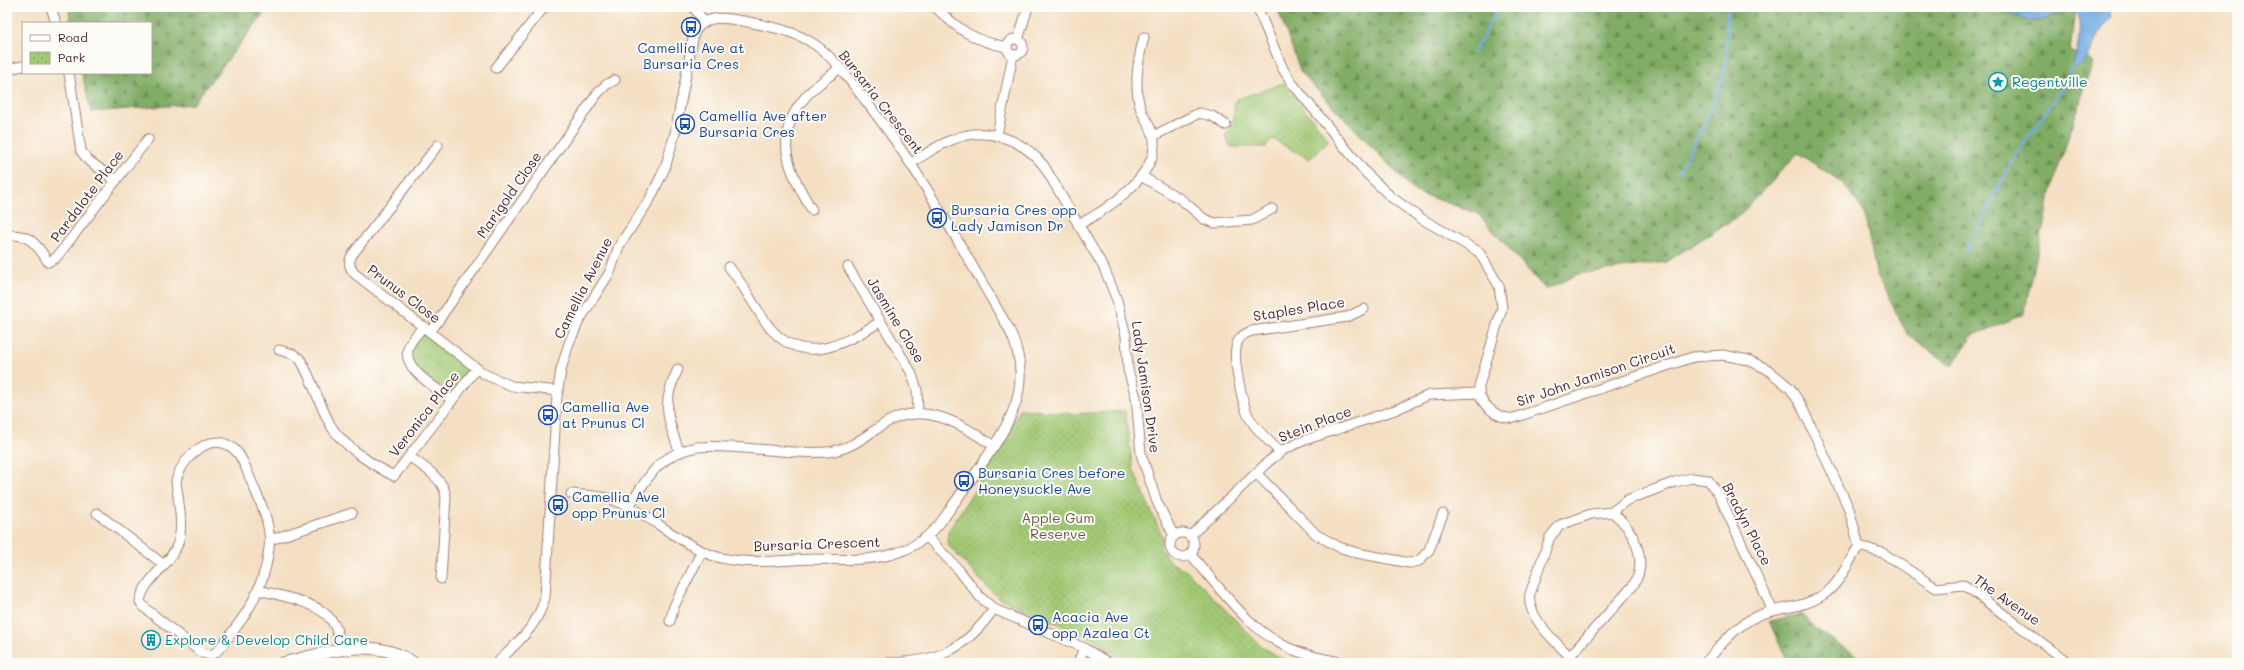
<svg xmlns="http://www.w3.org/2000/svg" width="2244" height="670" viewBox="0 0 2244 670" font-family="Mali,sans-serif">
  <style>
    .grass { fill: url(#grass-tufts); stroke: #76744f }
    .forest { fill: url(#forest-firs); stroke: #656648 }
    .park { fill: url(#park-dots); stroke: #76744f }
    .water { fill: #72abe2; stroke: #5e6586 }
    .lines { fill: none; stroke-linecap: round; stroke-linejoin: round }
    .stream { stroke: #72abe2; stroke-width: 2.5 }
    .minor-casing { stroke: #9f7f77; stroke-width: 11 }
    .major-casing { stroke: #9f7f77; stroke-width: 13 }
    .minor { stroke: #fff; stroke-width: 9 }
    .major { stroke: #fff; stroke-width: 11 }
    .labels { text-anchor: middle; stroke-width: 4; stroke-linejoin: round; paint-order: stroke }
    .transit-label { font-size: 14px; fill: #164399; stroke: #fdfcf7; text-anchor: start }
    .culture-label { font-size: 14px; fill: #0d838f; stroke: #fdfcf7; text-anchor: start }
    .street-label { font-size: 14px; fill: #4a1f2b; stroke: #fdfcf7 }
    .park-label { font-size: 14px; fill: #685a44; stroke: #fdfcf7 }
  </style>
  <defs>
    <pattern id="grass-tufts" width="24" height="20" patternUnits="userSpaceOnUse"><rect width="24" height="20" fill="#a1c873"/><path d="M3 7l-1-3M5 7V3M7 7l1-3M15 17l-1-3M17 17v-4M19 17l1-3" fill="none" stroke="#8cab64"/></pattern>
    <pattern id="forest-firs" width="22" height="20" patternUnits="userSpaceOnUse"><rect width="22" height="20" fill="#80ac65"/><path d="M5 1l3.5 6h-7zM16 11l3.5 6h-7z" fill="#6b8b53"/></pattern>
    <pattern id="park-dots" width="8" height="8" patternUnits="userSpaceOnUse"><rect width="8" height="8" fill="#a1c873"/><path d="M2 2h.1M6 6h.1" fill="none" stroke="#8cab64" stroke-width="1.8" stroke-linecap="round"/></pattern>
  </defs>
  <rect width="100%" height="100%" fill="#fdfcf7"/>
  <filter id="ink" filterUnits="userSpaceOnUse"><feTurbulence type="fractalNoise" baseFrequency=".025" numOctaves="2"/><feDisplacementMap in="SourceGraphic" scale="8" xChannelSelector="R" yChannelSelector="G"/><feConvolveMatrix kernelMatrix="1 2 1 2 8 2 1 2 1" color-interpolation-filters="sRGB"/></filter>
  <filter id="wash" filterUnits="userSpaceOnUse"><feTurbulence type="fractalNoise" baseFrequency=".012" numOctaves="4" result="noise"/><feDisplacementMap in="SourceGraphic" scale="16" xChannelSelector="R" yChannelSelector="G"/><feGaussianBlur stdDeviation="0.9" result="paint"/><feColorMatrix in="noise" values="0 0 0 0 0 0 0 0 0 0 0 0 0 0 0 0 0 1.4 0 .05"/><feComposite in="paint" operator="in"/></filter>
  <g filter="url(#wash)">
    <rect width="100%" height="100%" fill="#f4dfc3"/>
    <path class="grass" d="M 424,330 L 467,364 L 466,373 L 450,395 L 413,365 L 411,348 Z"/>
    <g class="forest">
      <path d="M 68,7 L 269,7 L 193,104 L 91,112 L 82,73 L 151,73 L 151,23 L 71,23 Z"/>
      <path d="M 1277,7 L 1966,7 L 2019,15 L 2053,16 L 2075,9 L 2070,52 L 2082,54 L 2093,63 L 2053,184 L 2024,314 L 1972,336 L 1952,366 L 1907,334 L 1876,273 L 1864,212 L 1843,183 L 1798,153 L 1739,216 L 1666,262 L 1578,274 L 1546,290 L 1477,213 L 1415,192 L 1301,73 Z"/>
      <path d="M 1801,614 L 1816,629 L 1868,663 L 1788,663 L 1769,621 Z"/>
    </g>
    <g class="park">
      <path d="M 1284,83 L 1329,140 L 1310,159 L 1272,139 L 1266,147 L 1231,147 L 1225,136 L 1233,123 L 1235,100 Z"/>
      <path d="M 1020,409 L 1074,414 L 1125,411 L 1133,469 L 1163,538 L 1160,548 L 1171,563 L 1184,569 L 1194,578 L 1261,646 L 1289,663 L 1125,663 L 1100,642 L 999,598 L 986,586 L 948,545 L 947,538 L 949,530 L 1002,446 Z"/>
    </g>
    <path class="water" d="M 1996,7 L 2109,7 L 2112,17 C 2097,28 2095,54 2078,68 L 2073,65 C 2077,50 2084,25 2075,11 C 2057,9 2050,21 2035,21 C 2027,21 2004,11 1996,7 Z"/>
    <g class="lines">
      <g class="stream">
        <path d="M 1473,53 L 1499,7"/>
        <path d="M 1678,173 C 1696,138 1717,105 1725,66 C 1729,47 1725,26 1728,7"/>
        <path d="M 1966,251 L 2013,159 L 2061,90 L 2073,65"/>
      </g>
    </g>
  </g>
  <g filter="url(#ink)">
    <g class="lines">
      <g class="minor-casing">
        <g id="minor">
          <path d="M 51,7 L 56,23"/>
          <path d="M 693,7 L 705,22"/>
          <path d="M 935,7 C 959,30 974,41 1007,47"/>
          <path d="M 1257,7 L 1283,69 L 1292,83 L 1366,173 L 1391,197 L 1422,219 L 1479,252 L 1499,286 L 1502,308 L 1479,386 C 1477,403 1498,420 1514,418 L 1693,357 L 1723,355 L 1748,360 L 1767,369 L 1790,388 L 1801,405 L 1849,509 L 1859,546"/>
          <circle cx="1015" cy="47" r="8"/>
          <path d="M 1018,40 L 1028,7"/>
          <path d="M 496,68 L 544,7"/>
          <path d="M 7,69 L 23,66"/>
          <path d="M 69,73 L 81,151 L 88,160 L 116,181"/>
          <path d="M 997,135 L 1013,55"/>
          <path d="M 1153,136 L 1199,113 L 1212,116 L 1226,125"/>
          <path d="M 438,145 L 352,255 C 348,262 349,268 355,274 L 484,374 L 512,386 L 558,391"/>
          <path d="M 911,163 C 925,155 939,144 954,139 C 986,126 1023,139 1044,166 L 1104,268 L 1117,300 L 1126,336 L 1128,370 L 1136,397 L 1141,454 L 1157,502 L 1174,536"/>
          <path d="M 1141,176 L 1182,200 L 1204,219 L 1215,223 L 1252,220 L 1272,209"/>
          <path d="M 812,210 C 790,174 772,138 803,100 C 813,87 827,78 840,68"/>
          <path d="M 1078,225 C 1105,211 1158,176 1154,140 C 1153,129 1145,120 1141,110 C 1133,87 1138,59 1144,37"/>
          <path d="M 7,236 C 28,232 38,245 48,262 L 56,258 L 148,139"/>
          <path d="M 729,267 C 745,286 755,309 770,328 C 805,368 845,343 880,322"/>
          <path d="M 848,267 L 911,372 L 917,390 L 918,413"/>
          <path d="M 424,326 C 419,332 412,338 409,346 C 399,368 437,388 452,400"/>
          <path d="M 431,331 L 597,94 L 606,85 L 615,80"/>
          <path d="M 279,350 L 293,354 L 300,359 C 313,380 319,405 331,426 C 343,446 374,466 394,476 L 477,368"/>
          <path d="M 678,369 C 661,404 667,416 679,451"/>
          <path d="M 217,442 C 238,444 243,461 250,478 C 257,495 267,514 269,533 C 271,544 268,555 266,566 C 256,603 243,619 220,648 C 214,656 208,656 199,651 L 146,609 L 140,602 C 143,579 171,565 178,543 C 184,525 178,500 176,481 C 180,464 198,443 217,442 Z"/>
          <path d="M 1280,452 C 1269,441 1256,430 1249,417 C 1243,407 1233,360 1236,348 C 1237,339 1244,333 1252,331 L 1347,317 L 1364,309"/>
          <path d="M 409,456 C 423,467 444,478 446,497 L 441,579"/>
          <path d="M 1256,473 L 1317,535 L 1339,547 L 1357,553 L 1410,563 L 1419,561 L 1429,550 L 1443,514"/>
          <path d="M 629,506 C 648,477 659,454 697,447 C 740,444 784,455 827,452 C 849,450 863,438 881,426 C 920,398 960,423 994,446"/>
          <path d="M 97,513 L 164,565"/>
          <circle cx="1182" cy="545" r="12"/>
          <path d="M 1190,536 L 1269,461 L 1285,449 L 1305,440 L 1395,410 L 1429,395 L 1478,393"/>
          <path d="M 927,537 L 958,569 L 980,597 L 994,609 L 1084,648 L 1109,663"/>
          <path d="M 270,540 L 352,513"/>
          <path d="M 1859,546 L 1883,553 L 1936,588 L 1963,585 L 1967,587 L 2069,663"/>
          <path d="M 1190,554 C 1220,587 1247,629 1289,648 C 1306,656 1326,659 1345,663"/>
          <path d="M 259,590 C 280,596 320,602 332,621 C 338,629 339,640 341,650"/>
          <path d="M 670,621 L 674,606 L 702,551"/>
          <path d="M 1570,656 L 1632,587 C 1650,562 1634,529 1612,512"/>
          <path d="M 497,663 C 517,643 538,626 545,597 L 557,396 L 561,370 L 569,343 L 579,321 L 610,272 L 619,246 L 650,199 L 665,168 L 675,133 L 694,33 C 706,13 725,18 743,21 C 768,26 793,30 814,44 C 836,59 850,81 865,100 C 921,171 963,251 1009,329 C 1034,381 1014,418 984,461 C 971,480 957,499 944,518 C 931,535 916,547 896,553 C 869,562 839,559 811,559 C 779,560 742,566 711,555 C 674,541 646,509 607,498 C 596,495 583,495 571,494"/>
          <path d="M 887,663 C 937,662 964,651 994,609"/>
          <path d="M 1078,663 L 1084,648"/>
          <path d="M 1576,663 C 1561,646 1525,618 1530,594 L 1550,537 L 1560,525 L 1591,514 L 1612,512 L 1627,500 L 1675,482 L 1692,478 L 1708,480 L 1719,495 L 1773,611"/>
          <path d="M 1705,663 C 1723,643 1739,621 1765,613 C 1785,607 1805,607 1823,595 C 1841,583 1847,563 1859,546"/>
        </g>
      </g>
      <g class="major-casing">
        <path id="major" d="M 283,663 C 326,653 373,635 414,663"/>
      </g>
      <use href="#minor" class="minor"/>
      <use href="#major" class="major"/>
    </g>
  </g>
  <defs>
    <g id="bus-ring" transform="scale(1)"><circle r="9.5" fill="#fdfcf7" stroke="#1a4fb4" stroke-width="1.5"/><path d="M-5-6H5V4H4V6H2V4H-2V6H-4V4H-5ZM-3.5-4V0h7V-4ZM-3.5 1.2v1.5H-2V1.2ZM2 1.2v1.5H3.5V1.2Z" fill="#1a4fb4"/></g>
    <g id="sight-ring" transform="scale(1)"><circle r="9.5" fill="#fdfcf7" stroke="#0f9aa8" stroke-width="1.5"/><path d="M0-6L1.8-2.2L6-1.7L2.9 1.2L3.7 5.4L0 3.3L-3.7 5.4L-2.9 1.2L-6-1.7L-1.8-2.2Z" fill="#0f9aa8"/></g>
    <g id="building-ring" transform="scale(1)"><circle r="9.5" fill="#fdfcf7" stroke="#0f9aa8" stroke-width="1.5"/><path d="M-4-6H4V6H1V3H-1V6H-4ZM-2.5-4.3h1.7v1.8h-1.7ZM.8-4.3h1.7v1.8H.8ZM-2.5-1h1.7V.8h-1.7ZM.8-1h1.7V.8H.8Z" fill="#0f9aa8"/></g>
  </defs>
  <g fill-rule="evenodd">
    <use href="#bus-ring" x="691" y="27"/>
    <use href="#sight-ring" x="1998" y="82"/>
    <use href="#bus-ring" x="685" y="124"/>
    <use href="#bus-ring" x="937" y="218"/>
    <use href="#bus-ring" x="548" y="415"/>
    <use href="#bus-ring" x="964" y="481"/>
    <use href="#bus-ring" x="558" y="505"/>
    <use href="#bus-ring" x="1038" y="625"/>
    <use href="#building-ring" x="151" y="640"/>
  </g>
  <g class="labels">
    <g class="transit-label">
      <text x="691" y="53" text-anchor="middle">Camellia Ave at<tspan x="691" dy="16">Bursaria Cres</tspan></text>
      <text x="699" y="121">Camellia Ave after<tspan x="699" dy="16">Bursaria Cres</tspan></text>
      <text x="951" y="215">Bursaria Cres opp<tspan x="951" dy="16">Lady Jamison Dr</tspan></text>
      <text x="562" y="412">Camellia Ave<tspan x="562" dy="16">at Prunus Cl</tspan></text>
      <text x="978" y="478">Bursaria Cres before<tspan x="978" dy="16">Honeysuckle Ave</tspan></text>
      <text x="572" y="502">Camellia Ave<tspan x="572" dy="16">opp Prunus Cl</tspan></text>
      <text x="1052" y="622">Acacia Ave<tspan x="1052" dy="16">opp Azalea Ct</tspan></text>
    </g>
    <g class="culture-label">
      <text x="2012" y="87">Regentville</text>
      <text x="165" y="645">Explore &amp; Develop Child Care</text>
    </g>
    <g class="street-label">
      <text transform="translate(881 102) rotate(52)" y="5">Bursaria Crescent</text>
      <text transform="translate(509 195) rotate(-55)" y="5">Marigold Close</text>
      <text transform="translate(87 196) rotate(-53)" y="5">Pardalote Place</text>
      <text transform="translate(583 288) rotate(-63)" y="5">Camellia Avenue</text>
      <text transform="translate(404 294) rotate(37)" y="5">Prunus Close</text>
      <text transform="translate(1299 309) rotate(-9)" y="5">Staples Place</text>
      <text transform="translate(896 320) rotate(59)" y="5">Jasmine Close</text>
      <text transform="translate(1596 375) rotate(-19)" y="5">Sir John Jamison Circuit</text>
      <text transform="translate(1146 387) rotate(82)" y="5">Lady Jamison Drive</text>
      <text transform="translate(424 414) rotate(-52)" y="5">Veronica Place</text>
      <text transform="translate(1315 424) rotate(-21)" y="5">Stein Place</text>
      <text transform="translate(1747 524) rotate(63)" y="5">Bradyn Place</text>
      <text transform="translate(817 544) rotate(-2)" y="5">Bursaria Crescent</text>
      <text transform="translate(2007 600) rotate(35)" y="5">The Avenue</text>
    </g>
    <g class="park-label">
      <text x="1058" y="523">Apple Gum<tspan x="1058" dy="16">Reserve</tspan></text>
    </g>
  </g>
  <rect width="2244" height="670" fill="none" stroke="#fdfcf7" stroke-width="24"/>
  <rect x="22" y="22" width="130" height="52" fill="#fdfcf7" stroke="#b5a4a5"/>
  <rect x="30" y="35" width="20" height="6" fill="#ffffff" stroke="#b5a4a5"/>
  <text x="58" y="42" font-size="12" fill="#4a1f2b">Road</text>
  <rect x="30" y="52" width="20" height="12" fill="url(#park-dots)" stroke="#b5a4a5"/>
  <text x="58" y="62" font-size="12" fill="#4a1f2b">Park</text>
</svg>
